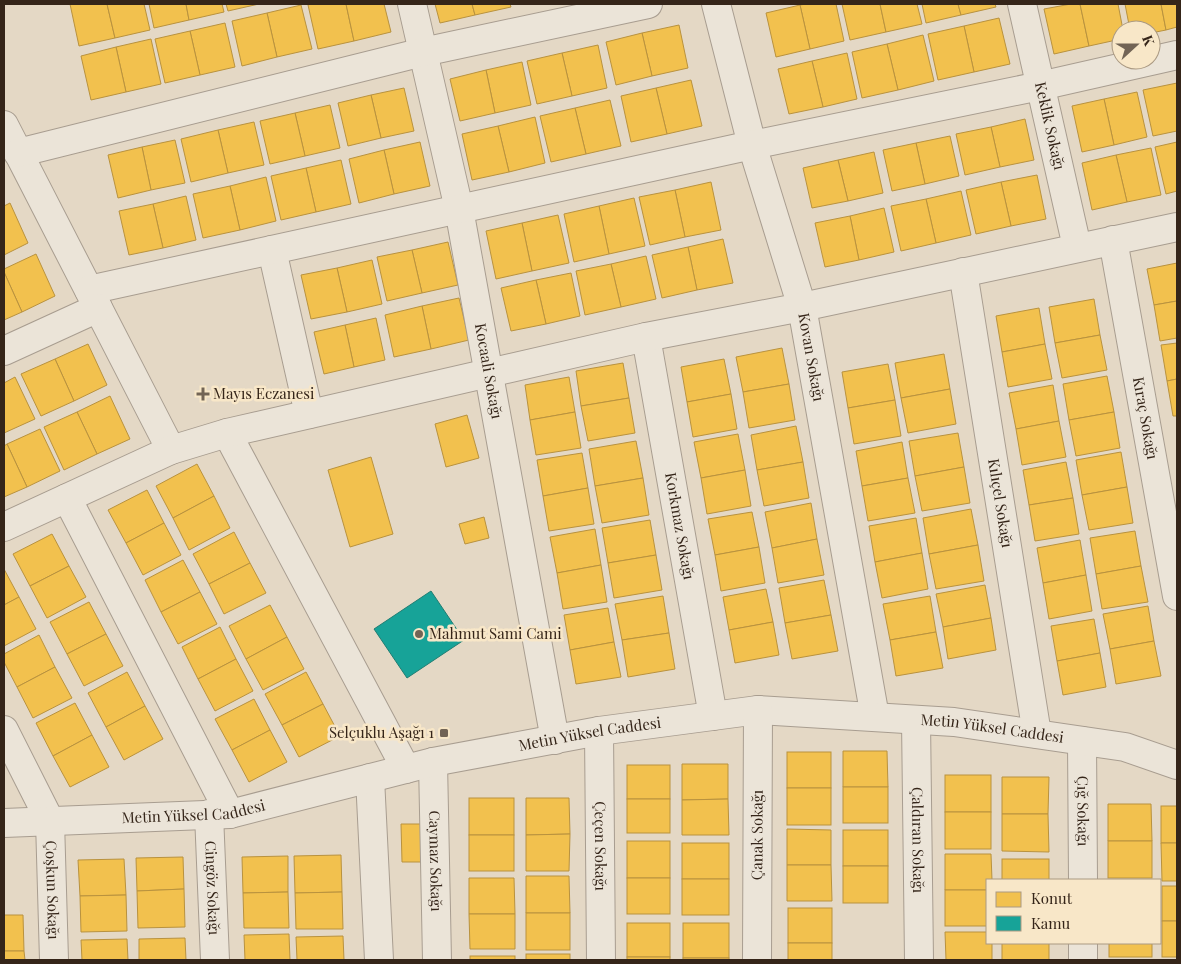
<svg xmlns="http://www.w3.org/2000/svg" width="1181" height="964" viewBox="0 0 1181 964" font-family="'Playfair Display',serif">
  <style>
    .homes { fill: #f2c14e; stroke: #b9923e }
    .public { fill: #17a398; stroke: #207d72 }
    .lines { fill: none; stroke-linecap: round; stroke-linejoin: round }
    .minor-casing { stroke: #a89d90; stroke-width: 30 }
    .minor { stroke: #ebe4d8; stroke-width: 28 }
    .poi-dot { fill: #726455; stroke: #f8e7c8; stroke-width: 2 }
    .labels { text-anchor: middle; stroke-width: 5; stroke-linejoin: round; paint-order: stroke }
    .street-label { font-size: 15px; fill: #352519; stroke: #f8e7c8 }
    .poi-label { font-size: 15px; fill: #352519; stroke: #f8e7c8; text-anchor: start }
  </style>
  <rect width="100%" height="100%" fill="#e4d8c5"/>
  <g class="homes">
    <path d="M 70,4 L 107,4 L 115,38 L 79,46 Z"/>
    <path d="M 107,4 L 144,4 L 150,30 L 115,38 Z"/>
    <path d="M 149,4 L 186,4 L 189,20 L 154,28 Z"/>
    <path d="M 186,4 L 222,4 L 224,12 L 189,20 Z"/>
    <path d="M 226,4 L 259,4 L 228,11 Z"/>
    <path d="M 311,4 L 346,4 L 354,41 L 318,49 L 308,5 Z"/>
    <path d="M 346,4 L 384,4 L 391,32 L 354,41 Z"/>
    <path d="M 435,4 L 472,4 L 475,15 L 440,23 Z"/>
    <path d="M 472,4 L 510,4 L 511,7 L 475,15 Z"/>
    <path d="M 806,4 L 836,4 L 844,41 L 810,49 L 800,5 Z"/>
    <path d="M 842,4 L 880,4 L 886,32 L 850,40 Z"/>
    <path d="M 880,4 L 917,4 L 922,24 L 886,32 Z"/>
    <path d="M 922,4 L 958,4 L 961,15 L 926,23 Z"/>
    <path d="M 958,4 L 995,4 L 996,7 L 961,15 Z"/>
    <path d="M 1071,4 L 1080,4 L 1089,46 L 1054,54 L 1044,9 Z"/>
    <path d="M 1080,4 L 1118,4 L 1123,30 L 1121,30 L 1121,39 L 1089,46 Z"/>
    <path d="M 1125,4 L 1161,4 L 1166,30 L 1151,33 L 1151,30 L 1130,30 Z"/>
    <path d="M 1161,4 L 1177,4 L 1177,27 L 1166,30 Z"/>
    <path d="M 301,5 L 312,49 L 277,57 L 267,13 Z"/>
    <path d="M 800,5 L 810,49 L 776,57 L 766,13 Z"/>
    <path d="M 267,13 L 277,57 L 242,66 L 232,21 Z"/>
    <path d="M 999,18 L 1010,64 L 974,72 L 964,26 Z"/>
    <path d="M 225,23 L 235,67 L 200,75 L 190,31 Z"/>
    <path d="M 679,25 L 688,68 L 652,76 L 642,33 Z"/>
    <path d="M 964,26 L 974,72 L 938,80 L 928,34 Z"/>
    <path d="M 190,31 L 200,75 L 165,83 L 155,39 Z"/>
    <path d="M 642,33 L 652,76 L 616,85 L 606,42 Z"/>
    <path d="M 923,35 L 934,81 L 898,90 L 887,44 Z"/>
    <path d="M 151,39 L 161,84 L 126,92 L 116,47 Z"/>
    <path d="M 887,44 L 898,90 L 862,98 L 852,52 Z"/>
    <path d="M 598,45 L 607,88 L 572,96 L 562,53 Z"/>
    <path d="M 116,47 L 126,92 L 91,100 L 81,56 Z"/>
    <path d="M 562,53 L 572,96 L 537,104 L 527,61 Z"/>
    <path d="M 847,53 L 857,99 L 823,107 L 812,61 Z"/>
    <path d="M 812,61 L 823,107 L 789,114 L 778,69 Z"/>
    <path d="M 522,62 L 531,105 L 495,113 L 486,70 Z"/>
    <path d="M 486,70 L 495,113 L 460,121 L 450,79 Z"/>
    <path d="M 691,80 L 702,126 L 667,134 L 656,88 Z"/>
    <path d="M 1177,83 L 1177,131 L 1153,136 L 1143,90 Z"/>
    <path d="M 404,88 L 414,131 L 381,138 L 371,95 Z"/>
    <path d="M 656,88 L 667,134 L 631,142 L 621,96 Z"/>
    <path d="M 1137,92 L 1147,137 L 1114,145 L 1104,99 Z"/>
    <path d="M 371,95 L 381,138 L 348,146 L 338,103 Z"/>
    <path d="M 1104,99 L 1114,145 L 1082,152 L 1072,106 Z"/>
    <path d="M 610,100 L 621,146 L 586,154 L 575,108 Z"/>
    <path d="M 330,105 L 340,148 L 305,156 L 295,113 Z"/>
    <path d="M 575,108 L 586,154 L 551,162 L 540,116 Z"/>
    <path d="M 295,113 L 305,156 L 270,164 L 260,121 Z"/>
    <path d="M 535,117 L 545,163 L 509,172 L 498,126 Z"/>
    <path d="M 1025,119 L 1034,160 L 1000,167 L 991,127 Z"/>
    <path d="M 254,122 L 264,165 L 228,173 L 218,130 Z"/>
    <path d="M 498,126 L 509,172 L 472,180 L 462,134 Z"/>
    <path d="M 991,127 L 1000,167 L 965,175 L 956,134 Z"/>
    <path d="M 218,130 L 228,173 L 191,182 L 181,139 Z"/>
    <path d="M 950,136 L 959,176 L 925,184 L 916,143 Z"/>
    <path d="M 175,140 L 185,183 L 151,190 L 142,147 Z"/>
    <path d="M 420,142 L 430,186 L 394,194 L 384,150 Z"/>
    <path d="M 1177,142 L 1177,191 L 1166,194 L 1155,147 Z"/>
    <path d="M 916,143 L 925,184 L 892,191 L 883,150 Z"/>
    <path d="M 142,147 L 151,190 L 118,198 L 108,155 Z"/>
    <path d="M 1151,148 L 1161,195 L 1127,202 L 1116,155 Z"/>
    <path d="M 384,150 L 394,194 L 359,203 L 349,159 Z"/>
    <path d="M 874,152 L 883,193 L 848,201 L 838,160 Z"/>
    <path d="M 1116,155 L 1127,202 L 1092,210 L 1082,163 Z"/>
    <path d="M 341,160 L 351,204 L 316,212 L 306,168 Z"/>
    <path d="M 838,160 L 848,201 L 812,208 L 803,168 Z"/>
    <path d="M 306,168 L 316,212 L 281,220 L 271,176 Z"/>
    <path d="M 1037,175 L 1046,219 L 1011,226 L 1001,182 Z"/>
    <path d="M 266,177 L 276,221 L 240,230 L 230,186 Z"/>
    <path d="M 711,182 L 721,230 L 685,237 L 675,190 Z"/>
    <path d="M 1001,182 L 1011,226 L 976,234 L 966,190 Z"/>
    <path d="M 230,186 L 240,230 L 203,238 L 193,194 Z"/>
    <path d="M 675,190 L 685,237 L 650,245 L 639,197 Z"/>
    <path d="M 961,191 L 971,235 L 936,243 L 926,199 Z"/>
    <path d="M 186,196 L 196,240 L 163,248 L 153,204 Z"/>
    <path d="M 634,198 L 645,246 L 609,254 L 599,206 Z"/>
    <path d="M 926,199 L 936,243 L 901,251 L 891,206 Z"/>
    <path d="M 10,203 L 28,243 L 4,255 L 4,206 Z"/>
    <path d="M 153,204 L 163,248 L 129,255 L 119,211 Z"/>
    <path d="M 599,206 L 609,254 L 574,262 L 564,214 Z"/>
    <path d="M 884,208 L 894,252 L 859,260 L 850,216 Z"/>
    <path d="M 558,215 L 569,263 L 532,271 L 522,223 Z"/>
    <path d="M 850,216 L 859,260 L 825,267 L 815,223 Z"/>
    <path d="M 522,223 L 532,271 L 496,279 L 486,231 Z"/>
    <path d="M 723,239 L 733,283 L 697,290 L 688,247 Z"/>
    <path d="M 448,242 L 458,285 L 422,293 L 412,250 Z"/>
    <path d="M 688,247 L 697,290 L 662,298 L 652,255 Z"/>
    <path d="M 412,250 L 422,293 L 387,301 L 377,257 Z"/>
    <path d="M 36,254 L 55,296 L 22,312 L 4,272 L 4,269 Z"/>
    <path d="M 646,256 L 656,299 L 621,307 L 611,264 Z"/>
    <path d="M 372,260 L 382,304 L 347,312 L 337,268 Z"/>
    <path d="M 1177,263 L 1177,301 L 1154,305 L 1147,269 Z"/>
    <path d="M 611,264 L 621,307 L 585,315 L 576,271 Z"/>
    <path d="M 337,268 L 347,312 L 311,319 L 301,275 Z"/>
    <path d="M 4,272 L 22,312 L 4,320 Z"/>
    <path d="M 571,273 L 580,316 L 546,324 L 536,280 Z"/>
    <path d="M 536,280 L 546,324 L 511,331 L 501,288 Z"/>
    <path d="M 459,298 L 469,340 L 431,349 L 422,306 Z"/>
    <path d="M 1094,299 L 1100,335 L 1055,343 L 1049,307 Z"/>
    <path d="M 1177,301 L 1177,338 L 1160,341 L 1154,305 Z"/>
    <path d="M 422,306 L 431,349 L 394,357 L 385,315 Z"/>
    <path d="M 1039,308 L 1045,344 L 1002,352 L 996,316 Z"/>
    <path d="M 376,318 L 385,360 L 354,367 L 345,325 Z"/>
    <path d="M 345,325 L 354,367 L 324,374 L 314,332 Z"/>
    <path d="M 1100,335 L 1107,370 L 1062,378 L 1055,343 Z"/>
    <path d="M 1177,343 L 1177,379 L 1167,381 L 1161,345 Z"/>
    <path d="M 88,344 L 107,385 L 74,401 L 55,359 Z"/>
    <path d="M 1045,344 L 1052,379 L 1008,387 L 1002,352 Z"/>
    <path d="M 782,348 L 789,384 L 743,392 L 736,357 Z"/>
    <path d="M 944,354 L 950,389 L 901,398 L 895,363 Z"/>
    <path d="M 55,359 L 74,401 L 41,416 L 21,374 Z"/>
    <path d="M 724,359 L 731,394 L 687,402 L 681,367 Z"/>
    <path d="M 623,363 L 629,398 L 581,406 L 576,371 Z"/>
    <path d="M 888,364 L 895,400 L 848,408 L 842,372 Z"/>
    <path d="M 1107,376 L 1114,412 L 1069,420 L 1063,384 Z"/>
    <path d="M 15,377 L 35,419 L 4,433 L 4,383 Z"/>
    <path d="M 569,377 L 575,412 L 530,420 L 525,385 Z"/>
    <path d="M 1177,379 L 1177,416 L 1173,416 L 1167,381 Z"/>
    <path d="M 789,384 L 795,420 L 749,428 L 743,392 Z"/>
    <path d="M 1053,385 L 1059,421 L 1016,429 L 1009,393 Z"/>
    <path d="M 950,389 L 956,424 L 908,433 L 901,398 Z"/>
    <path d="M 731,394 L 737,429 L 693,437 L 687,402 Z"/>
    <path d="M 110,396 L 130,439 L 97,454 L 77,412 Z"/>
    <path d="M 629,398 L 635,433 L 588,441 L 581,406 Z"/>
    <path d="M 895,400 L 901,436 L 854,444 L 848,408 Z"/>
    <path d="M 77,412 L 97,454 L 64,470 L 44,427 Z"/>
    <path d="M 575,412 L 581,448 L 536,455 L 530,420 Z"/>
    <path d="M 1114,412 L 1120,448 L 1076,456 L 1069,420 Z"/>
    <path d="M 467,415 L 479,458 L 446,467 L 435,424 Z"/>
    <path d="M 1059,421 L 1066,457 L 1022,465 L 1016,429 Z"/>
    <path d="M 796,426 L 803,462 L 757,470 L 751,435 Z"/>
    <path d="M 40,429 L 60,471 L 27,487 L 7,444 Z"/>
    <path d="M 958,433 L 964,467 L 915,476 L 909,441 Z"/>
    <path d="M 738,434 L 745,470 L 701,478 L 694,442 Z"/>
    <path d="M 636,441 L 643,478 L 595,486 L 589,449 Z"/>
    <path d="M 902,442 L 908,478 L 862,486 L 856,451 Z"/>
    <path d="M 7,444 L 27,487 L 4,497 L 4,446 Z"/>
    <path d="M 1121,452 L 1127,487 L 1082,495 L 1076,460 Z"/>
    <path d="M 582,453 L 588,488 L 543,496 L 537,460 Z"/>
    <path d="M 371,457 L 393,534 L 350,547 L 328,470 Z"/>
    <path d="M 803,462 L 809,498 L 764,506 L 757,470 Z"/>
    <path d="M 1066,462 L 1073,498 L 1029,505 L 1023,470 Z"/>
    <path d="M 197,464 L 214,496 L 173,518 L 156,486 Z"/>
    <path d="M 964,467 L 970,503 L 922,511 L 915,476 Z"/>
    <path d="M 745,470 L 751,506 L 707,514 L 701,478 Z"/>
    <path d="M 643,478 L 649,515 L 602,523 L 595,486 Z"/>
    <path d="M 908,478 L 915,513 L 868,521 L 862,486 Z"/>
    <path d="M 1127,487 L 1133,523 L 1089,530 L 1082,495 Z"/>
    <path d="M 588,488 L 594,524 L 549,531 L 543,496 Z"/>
    <path d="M 147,490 L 164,523 L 126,543 L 108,510 Z"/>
    <path d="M 214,496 L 230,528 L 189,550 L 173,518 Z"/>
    <path d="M 1073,498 L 1079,534 L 1035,541 L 1029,505 Z"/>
    <path d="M 811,503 L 817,539 L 772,548 L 765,512 Z"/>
    <path d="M 971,509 L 978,545 L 929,554 L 923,518 Z"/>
    <path d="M 752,512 L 759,547 L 715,555 L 708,519 Z"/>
    <path d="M 484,517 L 489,538 L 465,544 L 459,524 Z"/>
    <path d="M 916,518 L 922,553 L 875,562 L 869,526 Z"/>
    <path d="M 650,520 L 656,555 L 608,563 L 602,528 Z"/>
    <path d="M 164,523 L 181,555 L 143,575 L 126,543 Z"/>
    <path d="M 595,529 L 601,565 L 557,573 L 550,537 Z"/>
    <path d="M 1135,531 L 1141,566 L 1096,574 L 1090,538 Z"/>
    <path d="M 234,532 L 250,563 L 209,584 L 193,554 Z"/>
    <path d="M 52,534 L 69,566 L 30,586 L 13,554 Z"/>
    <path d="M 817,539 L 824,575 L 778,583 L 772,548 Z"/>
    <path d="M 1080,540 L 1086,575 L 1043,583 L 1037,548 Z"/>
    <path d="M 978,545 L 984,581 L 936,589 L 929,554 Z"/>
    <path d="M 759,547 L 765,583 L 721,591 L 715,555 Z"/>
    <path d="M 922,553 L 928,589 L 882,598 L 875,562 Z"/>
    <path d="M 656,555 L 662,590 L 614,598 L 608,563 Z"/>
    <path d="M 183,560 L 200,592 L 161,612 L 145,580 Z"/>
    <path d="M 250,563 L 266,593 L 224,614 L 209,584 Z"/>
    <path d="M 601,565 L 607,602 L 563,609 L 557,573 Z"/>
    <path d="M 69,566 L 86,597 L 47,618 L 30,586 Z"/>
    <path d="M 1141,566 L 1148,602 L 1102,609 L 1096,574 Z"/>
    <path d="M 4,569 L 19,597 L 4,605 Z"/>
    <path d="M 1086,575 L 1092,611 L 1049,619 L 1043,583 Z"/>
    <path d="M 824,580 L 831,615 L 785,623 L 779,588 Z"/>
    <path d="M 985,585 L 991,618 L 943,627 L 936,594 Z"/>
    <path d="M 766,589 L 773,622 L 729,630 L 723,597 Z"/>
    <path d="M 200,592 L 217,624 L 178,644 L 161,612 Z"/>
    <path d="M 663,596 L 669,633 L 622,640 L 615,604 Z"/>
    <path d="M 930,596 L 936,632 L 890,640 L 883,604 Z"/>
    <path d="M 19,597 L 36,629 L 4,646 L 4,605 Z"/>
    <path d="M 89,602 L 106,634 L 67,654 L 50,622 Z"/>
    <path d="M 270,605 L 287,637 L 246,659 L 229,626 Z"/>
    <path d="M 1148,606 L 1154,641 L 1110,649 L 1103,614 Z"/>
    <path d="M 608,608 L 614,642 L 570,650 L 564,615 Z"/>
    <path d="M 831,615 L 838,651 L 792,659 L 785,623 Z"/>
    <path d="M 991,618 L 996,650 L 948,659 L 943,627 Z"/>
    <path d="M 1094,619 L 1100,653 L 1057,661 L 1051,626 Z"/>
    <path d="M 773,622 L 779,655 L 735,663 L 729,630 Z"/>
    <path d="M 220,627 L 236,659 L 198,679 L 182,647 Z"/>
    <path d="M 936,632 L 943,668 L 896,676 L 890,640 Z"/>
    <path d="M 669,633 L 675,669 L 628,677 L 622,640 Z"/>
    <path d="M 106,634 L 123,666 L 84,686 L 67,654 Z"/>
    <path d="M 39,635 L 55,667 L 17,687 L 4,662 L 4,654 Z"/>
    <path d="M 287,637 L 304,669 L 263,690 L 246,659 Z"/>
    <path d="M 1154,641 L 1161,676 L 1116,684 L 1110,649 Z"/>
    <path d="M 614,642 L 621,677 L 576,684 L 570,650 Z"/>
    <path d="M 1100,653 L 1106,687 L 1063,695 L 1057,661 Z"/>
    <path d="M 236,659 L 253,691 L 215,711 L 198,679 Z"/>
    <path d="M 55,667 L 72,698 L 33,718 L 17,687 Z"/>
    <path d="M 127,672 L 145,706 L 106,727 L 88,693 Z"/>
    <path d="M 306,672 L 323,704 L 282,725 L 265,694 Z"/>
    <path d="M 254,699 L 270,730 L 232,750 L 215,719 Z"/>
    <path d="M 75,703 L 92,735 L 53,756 L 36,723 Z"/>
    <path d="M 323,704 L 340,736 L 299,757 L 282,725 Z"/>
    <path d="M 145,706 L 163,739 L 124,760 L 106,727 Z"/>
    <path d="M 270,730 L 287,762 L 249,782 L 232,750 Z"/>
    <path d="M 92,735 L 109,767 L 70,787 L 53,756 Z"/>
    <path d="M 843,751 L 887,751 L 888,787 L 843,787 Z"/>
    <rect x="787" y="752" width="44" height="36"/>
    <path d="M 682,764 L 728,764 L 728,799 L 682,800 Z"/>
    <rect x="627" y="765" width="43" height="34"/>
    <rect x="945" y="775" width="46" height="37"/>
    <path d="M 1002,777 L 1049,777 L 1048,814 L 1002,814 Z"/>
    <rect x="843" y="787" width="45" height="36"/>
    <rect x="787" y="788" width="44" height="37"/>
    <rect x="469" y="798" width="45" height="37"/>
    <path d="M 526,798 L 569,798 L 570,834 L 526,835 Z"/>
    <rect x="627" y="799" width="43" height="34"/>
    <path d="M 728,799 L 729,835 L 682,835 L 682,800 Z"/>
    <path d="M 1108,804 L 1151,804 L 1152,841 L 1108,841 Z"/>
    <rect x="1161" y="806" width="16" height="37"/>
    <rect x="945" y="812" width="46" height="37"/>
    <path d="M 1002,814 L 1048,814 L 1049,852 L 1002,851 Z"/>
    <path d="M 401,824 L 428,824 L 428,862 L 402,862 Z"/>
    <path d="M 787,829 L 831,830 L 831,865 L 787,865 Z"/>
    <rect x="843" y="830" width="45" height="36"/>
    <path d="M 570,834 L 569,871 L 526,871 L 526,835 Z"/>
    <rect x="469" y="835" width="45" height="36"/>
    <rect x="627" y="841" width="43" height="37"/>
    <rect x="1108" y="841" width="44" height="37"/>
    <rect x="682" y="843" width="47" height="36"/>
    <path d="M 1161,843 L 1177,843 L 1177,881 L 1162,881 Z"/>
    <path d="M 945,854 L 991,854 L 992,880 L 987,880 L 987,890 L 945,890 Z"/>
    <path d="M 341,855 L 342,892 L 295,893 L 294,856 Z"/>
    <path d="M 288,856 L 288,892 L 243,893 L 242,857 Z"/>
    <path d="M 183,857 L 184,889 L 137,891 L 136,858 Z"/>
    <path d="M 124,859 L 126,895 L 80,896 L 78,860 Z"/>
    <rect x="1002" y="859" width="47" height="21"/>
    <path d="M 787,865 L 831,865 L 832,901 L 787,901 Z"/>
    <rect x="843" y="866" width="45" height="37"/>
    <path d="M 526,876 L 569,876 L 570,913 L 526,913 Z"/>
    <path d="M 469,878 L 514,878 L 515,914 L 469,914 Z"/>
    <rect x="627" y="878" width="43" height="36"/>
    <rect x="682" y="879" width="47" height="36"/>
    <rect x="1162" y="886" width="15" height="35"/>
    <path d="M 184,889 L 185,927 L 138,928 L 137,891 Z"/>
    <rect x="945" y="890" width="42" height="36"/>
    <path d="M 288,892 L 289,928 L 244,928 L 243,893 Z"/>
    <path d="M 342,892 L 343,929 L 296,929 L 295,893 Z"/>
    <path d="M 126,895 L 127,931 L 81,932 L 80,896 Z"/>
    <rect x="788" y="908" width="44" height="35"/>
    <rect x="526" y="913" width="44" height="37"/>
    <path d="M 469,914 L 515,914 L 515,949 L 470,949 Z"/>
    <path d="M 4,915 L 23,915 L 24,951 L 4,951 Z"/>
    <rect x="1162" y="921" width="15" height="36"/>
    <rect x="627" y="923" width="43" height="34"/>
    <rect x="683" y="923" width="46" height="35"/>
    <path d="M 945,932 L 987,932 L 987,943 L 992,943 L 992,960 L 946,960 Z"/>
    <path d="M 289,934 L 290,960 L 245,960 L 244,935 Z"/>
    <path d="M 343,936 L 344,960 L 297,960 L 296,937 Z"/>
    <path d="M 185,938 L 186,960 L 139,960 L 139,939 Z"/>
    <path d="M 127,939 L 128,960 L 82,960 L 81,940 Z"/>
    <rect x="788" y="943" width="44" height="17"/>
    <rect x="1002" y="943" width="47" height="17"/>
    <rect x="1109" y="943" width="43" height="14"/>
    <path d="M 4,951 L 24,951 L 25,960 L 4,960 Z"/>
    <rect x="526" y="954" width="44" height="6"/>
    <rect x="470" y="956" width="45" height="4"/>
    <rect x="627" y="957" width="43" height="3"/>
    <rect x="683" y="958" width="46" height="2"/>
  </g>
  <path class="public" d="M 431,591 L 464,640 L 407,678 L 374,629 Z"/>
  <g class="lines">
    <g class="minor-casing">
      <g id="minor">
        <path id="s1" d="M 412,4 L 459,209 L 555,740"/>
        <path id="s2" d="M 716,4 L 752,145 L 802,307 L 875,717"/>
        <path id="s3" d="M 1022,4 L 1077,247"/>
        <path d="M 4,125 L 171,450"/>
        <path d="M 18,153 L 423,52 L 648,4"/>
        <path id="s4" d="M 1113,240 L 1177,596"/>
        <path d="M 272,250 L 309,414"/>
        <path id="s5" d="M 963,272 L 1037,734"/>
        <path d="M 89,290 L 752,145 L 1040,86 L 1177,55"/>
        <path id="s6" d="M 646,337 L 713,716"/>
        <path d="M 4,351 L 98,308"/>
        <path d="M 227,433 L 406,769"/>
        <path d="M 67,498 L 230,814"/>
        <path d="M 4,527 L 171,450 L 227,433 L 646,337 L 802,307 L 1177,227"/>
        <path id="s7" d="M 916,720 L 919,960"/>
        <path id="s8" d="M 4,730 L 50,821 L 54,960"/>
        <path id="s9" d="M 599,731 L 601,960"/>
        <path id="s10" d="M 1082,741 L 1083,880"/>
        <path id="s11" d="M 433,762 L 437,960"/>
        <path d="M 370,778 L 379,960"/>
        <path id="s12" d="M 209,814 L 215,960"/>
        <path id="s13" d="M 4,823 L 230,814 L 433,762 L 599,731 L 758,710 L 954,722 L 1125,747 L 1177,765"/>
        <path d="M 1083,943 L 1083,960"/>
        <path id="s14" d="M 757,960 L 758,710"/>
      </g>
    </g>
    <use href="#minor" class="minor"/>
  </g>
  <g class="poi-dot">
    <path d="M200.5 386.5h5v5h5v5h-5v5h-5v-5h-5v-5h5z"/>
    <circle cx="419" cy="634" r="5"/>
    <rect x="439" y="728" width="10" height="10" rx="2.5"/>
  </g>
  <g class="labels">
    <g class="street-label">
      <text dy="5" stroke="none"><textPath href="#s3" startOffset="125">Keklik Sokağı</textPath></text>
      <text dy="5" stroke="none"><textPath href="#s2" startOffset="366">Kovan Sokağı</textPath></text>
      <text dy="5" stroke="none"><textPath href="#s1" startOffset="375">Kocaali Sokağı</textPath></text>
      <text dy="5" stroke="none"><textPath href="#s4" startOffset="181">Kıraç Sokağı</textPath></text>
      <text dy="5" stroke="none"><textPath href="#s5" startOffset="234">Kılıçel Sokağı</textPath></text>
      <text dy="5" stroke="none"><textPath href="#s6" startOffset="192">Korkmaz Sokağı</textPath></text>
      <text dy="5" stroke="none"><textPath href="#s13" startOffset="1000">Metin Yüksel Caddesi</textPath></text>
      <text dy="5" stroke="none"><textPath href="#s13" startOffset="595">Metin Yüksel Caddesi</textPath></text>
      <text dy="5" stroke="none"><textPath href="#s13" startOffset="190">Metin Yüksel Caddesi</textPath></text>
      <text dy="5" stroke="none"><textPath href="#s10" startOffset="70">Çığ Sokağı</textPath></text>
      <text dy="5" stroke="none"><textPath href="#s14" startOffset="125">Çanak Sokağı</textPath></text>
      <text dy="5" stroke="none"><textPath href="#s7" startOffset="120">Çaldıran Sokağı</textPath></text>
      <text dy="5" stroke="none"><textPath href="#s9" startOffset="115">Çeçen Sokağı</textPath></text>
      <text dy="5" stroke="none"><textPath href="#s11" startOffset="99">Caymaz Sokağı</textPath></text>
      <text dy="5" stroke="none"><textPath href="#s12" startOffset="74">Cingöz Sokağı</textPath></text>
      <text dy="5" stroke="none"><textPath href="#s8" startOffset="171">Çoşkun Sokağı</textPath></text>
    </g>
    <g class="poi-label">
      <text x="213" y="399">Mayıs Eczanesi</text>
      <text x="429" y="639">Mahmut Sami Cami</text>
      <text x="434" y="738" text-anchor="end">Selçuklu Aşağı 1</text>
    </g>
  </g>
  <rect width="1181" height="964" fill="none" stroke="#352519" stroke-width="10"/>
  <rect x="986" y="879" width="175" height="65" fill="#f8e7c8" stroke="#aa9982"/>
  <rect x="996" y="892" width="25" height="15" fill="#f2c14e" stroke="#aa9982"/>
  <text x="1031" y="904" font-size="15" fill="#352519">Konut</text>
  <rect x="996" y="916" width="25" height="15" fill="#17a398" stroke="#aa9982"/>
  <text x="1031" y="929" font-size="15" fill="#352519">Kamu</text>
  <g transform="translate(1136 45) rotate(69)"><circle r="24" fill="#f8e7c8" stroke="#aa9982"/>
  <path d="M0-4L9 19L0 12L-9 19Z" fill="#726455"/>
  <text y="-8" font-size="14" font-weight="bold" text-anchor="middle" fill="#352519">K</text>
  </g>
</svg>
